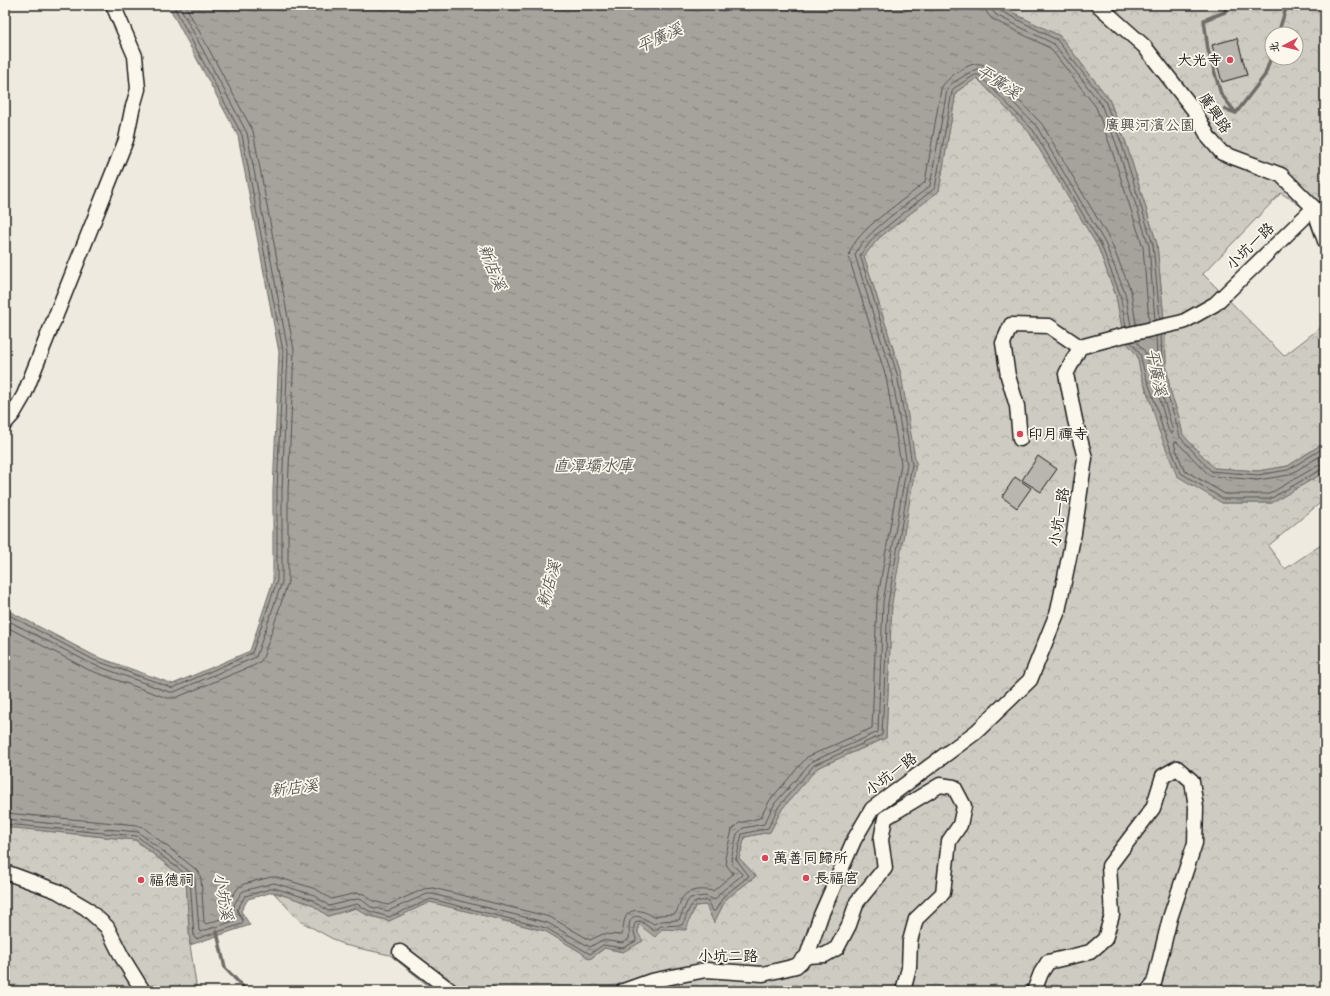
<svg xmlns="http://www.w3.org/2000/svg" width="1330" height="996" viewBox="0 0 1330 996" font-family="'Patrick Hand','LXGW WenKai TC',sans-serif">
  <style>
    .forest { fill: url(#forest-crowns); stroke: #75746f; fill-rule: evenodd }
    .water { fill: url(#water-ripples); stroke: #6f6d69 }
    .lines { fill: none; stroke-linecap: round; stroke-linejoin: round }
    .shore { stroke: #535250; stroke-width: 1 }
    .stream { stroke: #6f6d69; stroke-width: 3.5 }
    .building { fill: #b9b6af; stroke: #1c1c1c }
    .minor-casing { stroke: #1c1c1c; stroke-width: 17 }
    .minor { stroke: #fbf7ec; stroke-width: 14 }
    .poi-dot { fill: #d1495b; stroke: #fbf7ec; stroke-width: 1.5 }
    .labels { text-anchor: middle; stroke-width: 3.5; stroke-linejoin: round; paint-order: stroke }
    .poi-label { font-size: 15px; fill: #1c1c1c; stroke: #fbf7ec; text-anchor: start }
    .street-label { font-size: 15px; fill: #1c1c1c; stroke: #fbf7ec }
    .park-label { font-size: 15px; fill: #51514e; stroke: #fbf7ec }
    .water-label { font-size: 16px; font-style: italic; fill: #5a5956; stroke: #fbf7ec }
  </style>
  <defs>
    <pattern id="forest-crowns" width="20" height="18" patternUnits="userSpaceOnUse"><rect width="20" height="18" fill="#ceccc2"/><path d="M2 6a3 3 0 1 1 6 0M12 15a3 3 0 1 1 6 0" fill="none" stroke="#b0afa6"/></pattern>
    <pattern id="water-ripples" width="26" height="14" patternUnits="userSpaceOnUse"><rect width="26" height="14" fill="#a6a39d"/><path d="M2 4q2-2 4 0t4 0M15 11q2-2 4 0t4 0" fill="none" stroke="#86847f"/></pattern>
  </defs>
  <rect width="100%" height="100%" fill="#eeeadf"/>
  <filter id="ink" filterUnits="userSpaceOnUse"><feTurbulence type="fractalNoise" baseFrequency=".025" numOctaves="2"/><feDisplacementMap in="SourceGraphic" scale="8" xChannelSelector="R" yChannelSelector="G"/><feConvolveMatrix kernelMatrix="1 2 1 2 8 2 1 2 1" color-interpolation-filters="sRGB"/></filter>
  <g filter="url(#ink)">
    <g class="forest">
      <path d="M 997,5 L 1325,5 L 1325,261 L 1304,208 L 1281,193 L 1203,274 L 1284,356 L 1325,324 L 1325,442 L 1288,466 L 1258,471 L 1214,468 L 1183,435 L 1179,417 L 1170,390 L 1166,363 L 1165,331 L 1157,244 L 1126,143 L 1109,99 L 1060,36 ZM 1272,34 L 1296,34 L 1296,58 L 1272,58 Z"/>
      <path d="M 977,78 L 1029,132 L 1098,247 L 1116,296 L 1124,339 L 1137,355 L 1141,375 L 1151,403 L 1222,503 L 1271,503 L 1325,472 L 1325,499 L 1268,546 L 1285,569 L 1321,545 L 1325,545 L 1325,991 L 435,991 L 390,955 L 344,945 L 300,921 L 273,892 L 311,904 L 328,916 L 356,908 L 367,915 L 389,921 L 430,902 L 545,931 L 579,951 L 590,959 L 605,948 L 623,952 L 638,933 L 638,924 L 662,929 L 685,929 L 695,906 L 706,905 L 714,922 L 726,899 L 756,876 L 739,858 L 745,837 L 770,832 L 782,809 L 817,768 L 886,738 L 901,374 L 864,256 L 879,238 L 939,191 L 956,92 Z"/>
      <path d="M 5,827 L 135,840 L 186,880 L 190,945 L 197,991 L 5,991 Z"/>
    </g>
    <path class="water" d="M 168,5 L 997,5 L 1060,36 L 1109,99 L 1126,143 L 1157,244 L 1165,331 L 1166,363 L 1170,390 L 1179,417 L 1183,435 L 1214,468 L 1258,471 L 1288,466 L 1325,442 L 1325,472 L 1272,503 L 1222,503 L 1177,476 L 1159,431 L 1151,403 L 1141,375 L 1137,355 L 1124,339 L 1116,296 L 1098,247 L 1029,132 L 977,78 L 956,92 L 939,191 L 879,238 L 864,256 L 901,374 L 916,464 L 892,603 L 886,738 L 817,768 L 782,809 L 770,832 L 745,837 L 739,858 L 756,876 L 726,899 L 714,923 L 706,905 L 695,906 L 686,930 L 662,929 L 655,937 L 638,924 L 638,933 L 643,941 L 623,952 L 604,948 L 590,959 L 579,951 L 545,931 L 430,902 L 389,921 L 367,915 L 356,908 L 328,916 L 311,904 L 273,892 L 248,899 L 241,911 L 250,925 L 190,945 L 186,880 L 136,840 L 5,827 L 5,609 L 95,656 L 173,684 L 250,651 L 273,581 L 273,491 L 279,352 L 238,136 Z"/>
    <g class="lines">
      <g class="shore">
        <path d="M 985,5 L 987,13 L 992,19 L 1050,48 L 1096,107 L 1111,148 L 1143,247 L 1149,321"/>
        <path d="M 991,5 L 992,10 L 996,15 L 1054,44 L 1101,104 L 1117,146 L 1149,246 L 1155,320"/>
        <path d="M 996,5 L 999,10 L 1057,40 L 1105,101 L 1122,145 L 1153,245 L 1160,319"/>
        <path d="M 1161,335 L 1162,364 L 1166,391 L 1175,418 L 1180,437 L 1211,471 L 1258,475 L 1288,470 L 1325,447"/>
        <path d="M 1136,341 L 1145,352 L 1150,373 L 1160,400 L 1168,429 L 1170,433 L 1172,434 L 1173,432 C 1170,418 1165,406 1162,393 C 1157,374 1157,355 1156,336"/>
        <path d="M 1131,342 L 1140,354 L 1145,374 L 1155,402 L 1163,430 L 1181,473 L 1223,499 L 1270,499 L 1322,469 L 1325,469"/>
        <path d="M 1325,453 L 1289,475 L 1258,480 L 1210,476 L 1177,442 L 1175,442 L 1174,444 L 1184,470 L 1225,494 L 1269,494 L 1319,465 L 1325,464"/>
        <path d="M 5,613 L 94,660 L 173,688 L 252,653 L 277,581 L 277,491 L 283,351 L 242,135 L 173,5"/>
        <path d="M 5,619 L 92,664 L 169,692 L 174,692 L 256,657 L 282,582 L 282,491 L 288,351 L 247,133 L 179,5"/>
        <path d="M 5,626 L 89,670 L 167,698 L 175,698 L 255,665 L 261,661 L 264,655 L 288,582 L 288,491 L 294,350 L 253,131 L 185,5"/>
        <path d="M 5,813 L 137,825 L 143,827 L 199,872 L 201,879 L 204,922 L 206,924 L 226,917 L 227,904 L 238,888 L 244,884 L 271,877 L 277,877 L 316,889 L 331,899 L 357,893 L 364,894 L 373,901 L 388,905 L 424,889 L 433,888 L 550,917 L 590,940 L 603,934 L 622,935 C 623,931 623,927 624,922 C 628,905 643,910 654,917 L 660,915 L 675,914 C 678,910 679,904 681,900 C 687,888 703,889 713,891 L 732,875 L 733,873 L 727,866 L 725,858 L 732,830 L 739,823 L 760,818 L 770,800 L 807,757 L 872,728 L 877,602 L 901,464 L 886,377 L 850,261 C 849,257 849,253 851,249 C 863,225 904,201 925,182 L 941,89 C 944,80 965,65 975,64 C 978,63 981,64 984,65 L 1042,124 L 1110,240 L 1131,291 L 1136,324"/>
        <path d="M 5,819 L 138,832 L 194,875 L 195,880 L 199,930 L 200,932 L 234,921 L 235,919 C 230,908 236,901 242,892 L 246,890 L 274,883 L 314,895 L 329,906 L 357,899 L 362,900 L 371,907 L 388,911 L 427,894 L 432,894 L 548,923 L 590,947 L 602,940 L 622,943 L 629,939 C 630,935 629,930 629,926 C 631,908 646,920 654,924 L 661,921 L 679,920 L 687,902 L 690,898 L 705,896 L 715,900 L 721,892 L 741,876 L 742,874 L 732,864 L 731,859 L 737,834 L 743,828 L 764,824 L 775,803 L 811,762 L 878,732 L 883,602 L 907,464 L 892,376 L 855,255 C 862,234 912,201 930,186 L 947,90 L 951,84 L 972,71 L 977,69 L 982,70 L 1037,127 L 1105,243 L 1125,293 L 1131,326"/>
        <path d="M 5,824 L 137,836 L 190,878 L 194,937 L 196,939 L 242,924 L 243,921 L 237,910 L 245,896 L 274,888 L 313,900 L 328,911 L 357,904 L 369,911 L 389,917 L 431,899 L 546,928 L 590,954 L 603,945 L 623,948 L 636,941 L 636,939 C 634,933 632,925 637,921 L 642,922 L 654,931 L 661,926 L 682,925 C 690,912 687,899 707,901 L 713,911 L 715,911 L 724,896 L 749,876 L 736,859 L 742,834 L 768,828 L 779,806 L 814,765 L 882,735 L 888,603 L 912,464 L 897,374 L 860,255 L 876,235 L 935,188 L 952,92 L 954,88 L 975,75 L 979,75 L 1033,130 L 1101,245 L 1120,294 L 1126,327"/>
      </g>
      <g class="stream">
        <path d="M 1227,5 L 1225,12 L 1204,20 L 1208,50 L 1221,94 L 1236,113"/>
        <path d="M 1278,34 L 1287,5"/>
        <path d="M 1225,109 L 1236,113 L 1265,75 L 1272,54"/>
        <path d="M 217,932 L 225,968 L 247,991"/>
      </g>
    </g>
    <g class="building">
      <path d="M 1237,38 L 1247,75 L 1222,82 L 1212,45 Z"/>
      <path d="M 1038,456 L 1057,469 L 1041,492 L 1022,480 Z"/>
      <path d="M 1015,477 L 1031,488 L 1017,508 L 1002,497 Z"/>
    </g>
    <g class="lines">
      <g class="minor-casing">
        <g id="minor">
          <path d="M 1098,5 L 1144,46 L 1194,110 L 1209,138 L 1222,153 L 1281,175 L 1314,208 L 1325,241"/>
          <path d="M 5,423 L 13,414 L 24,395 L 126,140 L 132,110 L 138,89 L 135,56 L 113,5"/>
          <path d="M 1020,439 L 1017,406 L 1008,376 L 1003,343 L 1011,325 L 1049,326 L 1080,347"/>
          <path d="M 5,872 L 57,891 L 86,908 L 107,927 L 122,957 L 143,991"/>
          <path d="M 400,952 L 451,991"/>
          <path d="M 807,956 L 825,955 L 837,948 L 849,925 L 857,902 L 885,868 L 881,840 L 885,818 L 940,785 L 954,787 L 964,806 L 960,825 L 949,841 L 943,893 L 916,919 L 910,941 L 909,968 L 903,991"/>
          <path d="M 623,991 L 651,981 L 706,970 L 763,974 L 796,966 L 807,956 L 821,915 L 854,840 L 872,809 L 976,732 L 1030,680 L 1058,611 L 1074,533 L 1085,458 L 1075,420 L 1066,374 L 1080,347 L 1121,336 L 1183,322 L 1215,304 L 1314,208"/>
          <path d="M 1034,991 L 1041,973 L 1048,962 L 1090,952 L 1105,939 L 1112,915 L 1109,866 L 1153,808 L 1163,776 L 1177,768 L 1192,781 L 1196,807 L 1195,843 L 1170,918 L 1154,983 L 1148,991"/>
        </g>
      </g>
      <use href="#minor" class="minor"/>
    </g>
  </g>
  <g class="poi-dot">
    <circle cx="1230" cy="60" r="4"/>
    <circle cx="1020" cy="434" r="4"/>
    <circle cx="765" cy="858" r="4"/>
    <circle cx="806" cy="878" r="4"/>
    <circle cx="141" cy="880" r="4"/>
  </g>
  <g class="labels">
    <g class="poi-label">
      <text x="1222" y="65" text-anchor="end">大光寺</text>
      <text x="1028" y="439">印月禪寺</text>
      <text x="773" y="863">萬善同歸所</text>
      <text x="814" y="883">長福宮</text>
      <text x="149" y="885">福德祠</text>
    </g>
    <g class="street-label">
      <text transform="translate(1215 113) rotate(56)" y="5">廣興路</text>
      <text transform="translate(1250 246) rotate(-44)" y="5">小坑一路</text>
      <text transform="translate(1059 517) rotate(-81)" y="5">小坑一路</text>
      <text transform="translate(891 774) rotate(-37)" y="5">小坑一路</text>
      <text x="728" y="961">小坑二路</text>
    </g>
    <g class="park-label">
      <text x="1150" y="130">廣興河濱公園</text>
    </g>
    <g class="water-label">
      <text transform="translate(659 37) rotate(-24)" y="6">平廣溪</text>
      <text transform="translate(999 81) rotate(33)" y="6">平廣溪</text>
      <text transform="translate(493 267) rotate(69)" y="6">新店溪</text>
      <text transform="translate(1157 372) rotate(79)" y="6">平廣溪</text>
      <text x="593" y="471">直潭壩水庫</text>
      <text transform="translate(548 584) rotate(-74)" y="6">新店溪</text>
      <text transform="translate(294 787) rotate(-7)" y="6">新店溪</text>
      <text transform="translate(224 896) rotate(80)" y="6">小坑溪</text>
    </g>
  </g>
  <rect width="1330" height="996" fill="none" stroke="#fbf7ec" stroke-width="20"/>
  <rect x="10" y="10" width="1310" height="976" fill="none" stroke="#1c1c1c" stroke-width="1.5" filter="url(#ink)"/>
  <g transform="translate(1284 46) rotate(263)"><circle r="19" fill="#fbf7ec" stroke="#a29f99"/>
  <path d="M0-3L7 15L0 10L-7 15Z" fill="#d1495b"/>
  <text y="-6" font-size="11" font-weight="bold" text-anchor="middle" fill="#1c1c1c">北</text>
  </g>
</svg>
